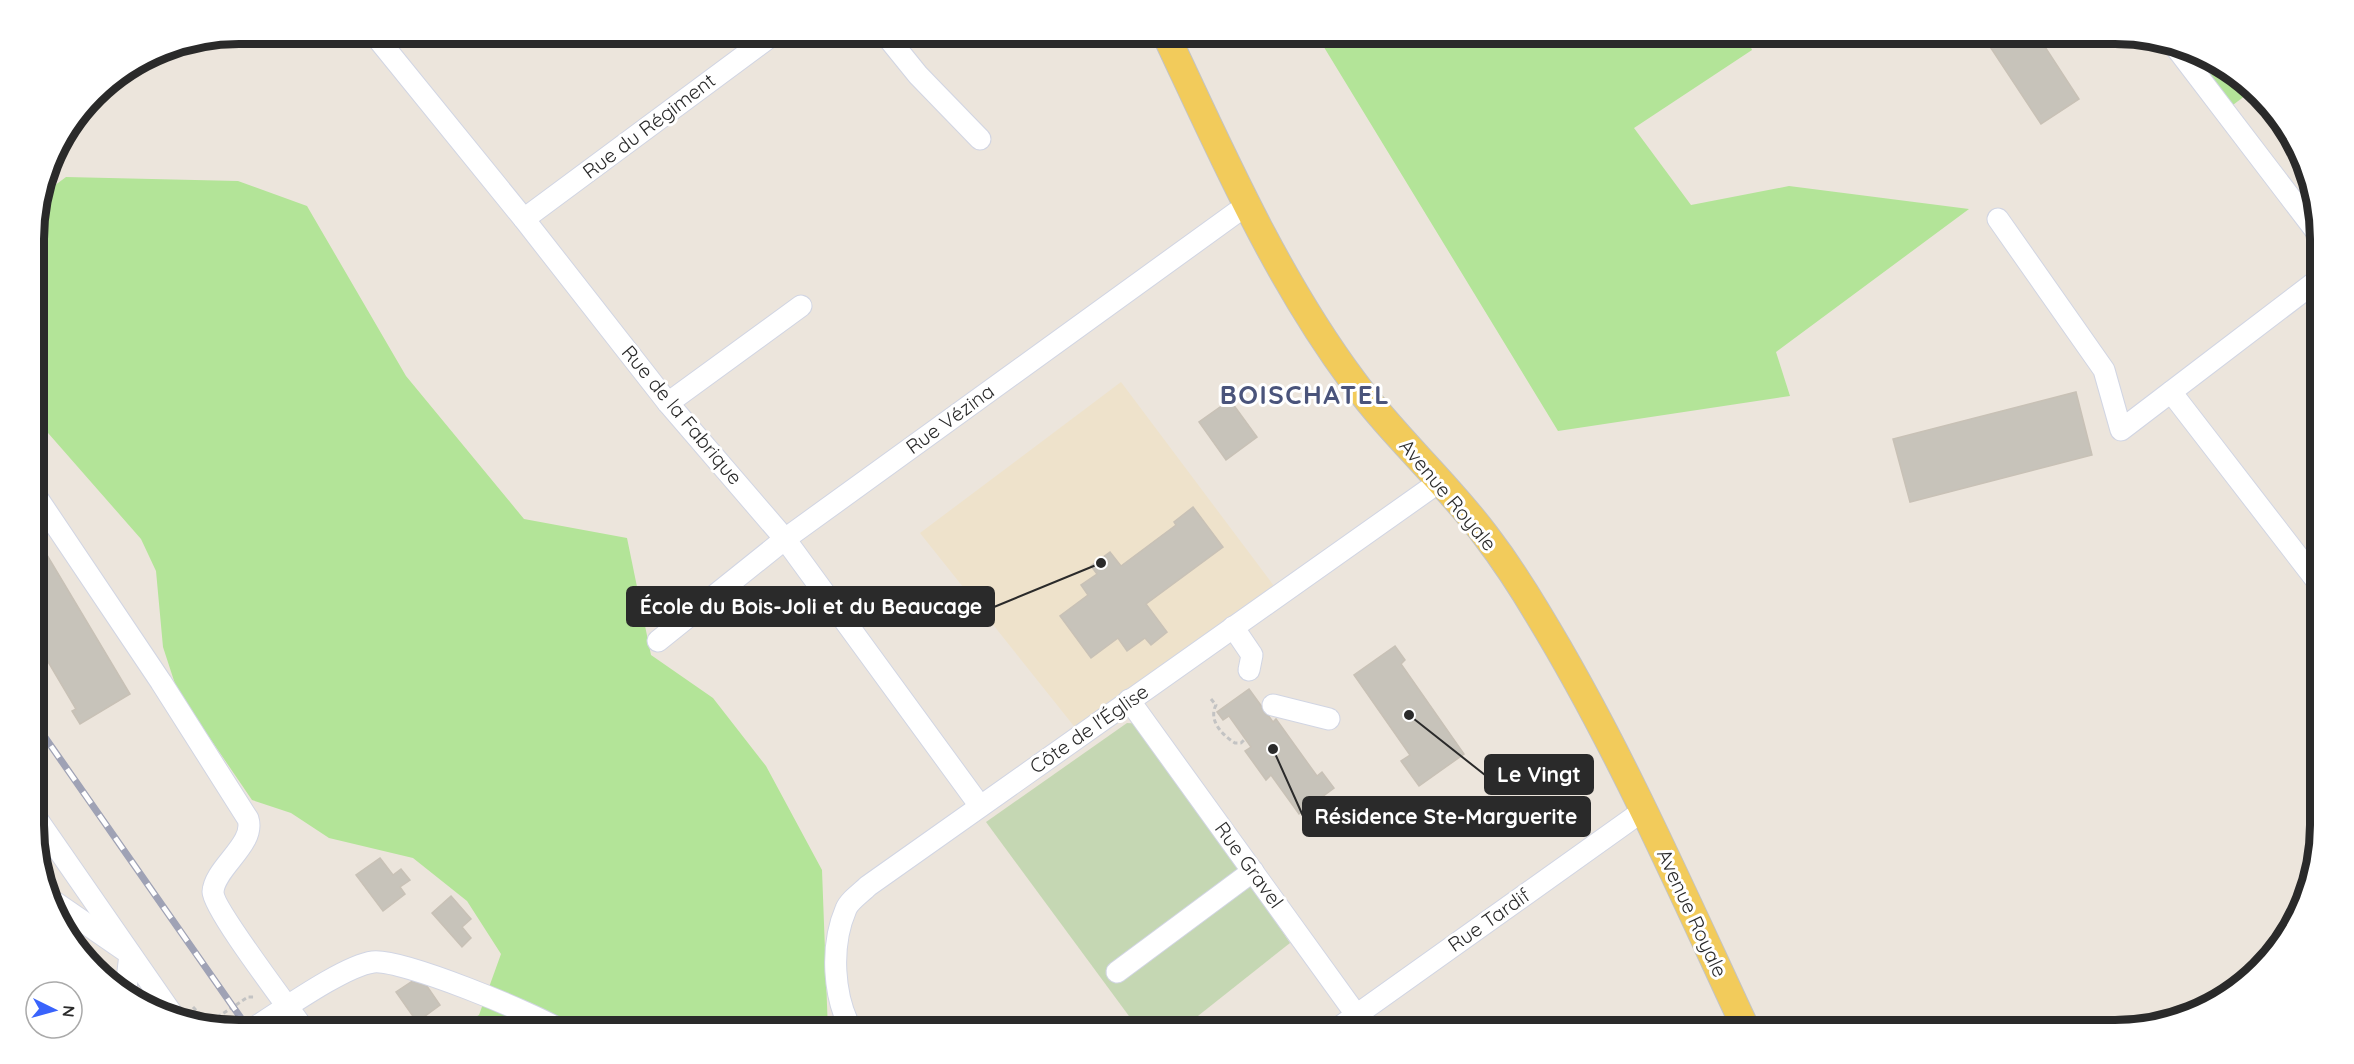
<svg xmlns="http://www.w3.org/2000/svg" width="2354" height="1064" viewBox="0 0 2354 1064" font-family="Quicksand,sans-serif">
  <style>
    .education { fill: #eee2cb }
    .green { fill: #b3e498 }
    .cemetery { fill: #c5d7b3 }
    .building { fill: #c7c3ba; stroke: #c8c1b6; stroke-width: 1.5 }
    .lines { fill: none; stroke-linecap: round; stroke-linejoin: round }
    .minor-casing { stroke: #d1d5e3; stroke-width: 23 }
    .major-casing { stroke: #c3c3c3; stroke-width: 29 }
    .path { stroke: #c3c3c3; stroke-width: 3; stroke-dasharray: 4.5 3; stroke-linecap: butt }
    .minor { stroke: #fff; stroke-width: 21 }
    .major { stroke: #f2cb5b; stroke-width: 27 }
    .rail-casing { stroke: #9fa2b5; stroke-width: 7 }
    .rail { stroke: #fff; stroke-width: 4.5; stroke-dasharray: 14; stroke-linecap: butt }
    .labels { text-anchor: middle; stroke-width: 6; stroke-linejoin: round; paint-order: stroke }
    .street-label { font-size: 20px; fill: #2a2a2a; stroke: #fff }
    .district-label { font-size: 26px; font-weight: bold; letter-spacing: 1.5px; fill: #4a547b; stroke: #fff }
    .rim { fill: none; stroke: #2a2a2a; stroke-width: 8 }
    .leader { fill: none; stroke: #2a2a2a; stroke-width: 2 }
    .callout-dot { fill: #2a2a2a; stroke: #fff; stroke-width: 2 }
    .callout { fill: #2a2a2a; stroke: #2a2a2a; stroke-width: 2 }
    .callout-label { font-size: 21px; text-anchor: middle; font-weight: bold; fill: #fff }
  </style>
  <rect width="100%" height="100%" fill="#ece5dc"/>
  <path class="education" d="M 1121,382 L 1280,594 L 1081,735 L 920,533 Z"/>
  <g class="green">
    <path d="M 1327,33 L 1745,33 L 1752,50 L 1634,128 L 1691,205 L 1789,186 L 1969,209 L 1776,352 L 1790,396 L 1558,431 L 1319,39 Z"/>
    <path d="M 2174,45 L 2194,49 L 2250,92 L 2225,111 Z"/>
    <path d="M 66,177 L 238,181 L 307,206 L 406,376 L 524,519 L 627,538 L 651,655 L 713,698 L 766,766 L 822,870 L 828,1031 L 490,1031 L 487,1027 L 481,1031 L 451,1031 L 479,1015 L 501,954 L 467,901 L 413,858 L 329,838 L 291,813 L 252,800 L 177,690 L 163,647 L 156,571 L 141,539 L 34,417 L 33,225 L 42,195 Z"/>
  </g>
  <path class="cemetery" d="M 1127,723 L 1143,724 L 1290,943 L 1179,1031 L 1140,1031 L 986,822 Z"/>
  <g class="building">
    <path d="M 1981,33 L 2036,33 L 2079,99 L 2041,124 Z"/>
    <path d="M 2076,392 L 2092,455 L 1910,502 L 1893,439 Z"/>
    <path d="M 1230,400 L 1257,437 L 1226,460 L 1199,422 Z"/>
    <path d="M 1193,507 L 1223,547 L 1146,604 L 1167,632 L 1151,645 L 1145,638 L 1127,651 L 1118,638 L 1091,658 L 1060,616 L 1088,595 L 1081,585 L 1097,574 L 1091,566 L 1110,552 L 1121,566 L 1176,525 L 1174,522 Z"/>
    <path d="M 35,535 L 130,694 L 80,724 L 72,711 L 76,709 L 34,638 Z"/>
    <path d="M 1395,646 L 1405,660 L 1401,664 L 1464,754 L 1419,786 L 1401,761 L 1410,755 L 1354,675 Z"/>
    <path d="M 1249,689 L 1273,722 L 1276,719 L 1317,776 L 1322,772 L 1334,788 L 1299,814 L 1271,775 L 1266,780 L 1245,751 L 1251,747 L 1229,716 L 1223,720 L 1217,712 Z"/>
    <path d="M 380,858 L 393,875 L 401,869 L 410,880 L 400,887 L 405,894 L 383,911 L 356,875 Z"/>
    <path d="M 451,896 L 471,919 L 462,927 L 471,938 L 462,947 L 432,913 Z"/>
    <path d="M 420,976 L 440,1005 L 417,1022 L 396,992 Z"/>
  </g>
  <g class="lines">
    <g class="minor-casing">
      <g id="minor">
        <path d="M 373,33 L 524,219 L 668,403 L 785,539 L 980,806"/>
        <path d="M 884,33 L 918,75 L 980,139"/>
        <path d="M 2174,45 L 2319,235"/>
        <path d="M 524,219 L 775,33"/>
        <path d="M 1998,219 L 2104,370 L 2121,430 L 2319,279"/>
        <path d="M 2171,392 L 2320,585"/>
        <path d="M 668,403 L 801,306"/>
        <path d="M 34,493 L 161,682 L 248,819 C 256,844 214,868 213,892 C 213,909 290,1009 305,1031"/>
        <path d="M 1233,627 L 1252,655 L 1249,670"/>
        <path d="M 658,641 L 785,539 L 1248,204"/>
        <path d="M 1129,700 L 1368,1031"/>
        <path d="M 1273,705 L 1329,719"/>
        <path d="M 35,816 L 175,1018"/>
        <path d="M 56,903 L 130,954 L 126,989"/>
        <path d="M 1117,972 L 1253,871"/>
        <path d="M 249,1031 C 277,1014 343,966 373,962 C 400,958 536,1014 562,1031"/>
        <path d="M 852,1031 C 833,997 830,946 846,909 C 849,901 861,893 868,886 L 1439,482"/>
        <path d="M 1334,1031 L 1644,810"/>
      </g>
    </g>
    <g class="major-casing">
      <path id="major" d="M 1165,33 C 1221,152 1275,276 1353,381 C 1393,436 1446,482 1486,536 C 1505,561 1522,587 1538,614 C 1619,747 1681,890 1747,1031"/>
    </g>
    <g class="path">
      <path d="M 1211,699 L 1216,705 C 1208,720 1222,735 1235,743 L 1241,743 L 1245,739"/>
      <path d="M 35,787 L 42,797"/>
      <path d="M 193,1007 L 203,1018 L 213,1020 L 248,997 L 255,997"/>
    </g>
    <use href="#minor" class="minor"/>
    <use href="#major" class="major"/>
    <g class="rail-casing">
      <path id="rail" d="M 35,723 L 250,1031"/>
    </g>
    <use href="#rail" class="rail"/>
  </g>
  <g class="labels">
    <g class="street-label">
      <text transform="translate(649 126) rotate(-37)" y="7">Rue du Régiment</text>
      <text transform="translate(682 415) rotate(50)" y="7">Rue de la Fabrique</text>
      <text transform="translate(950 419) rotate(-36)" y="7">Rue Vézina</text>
      <text transform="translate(1448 495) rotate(50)" y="7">Avenue Royale</text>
      <text transform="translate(1089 729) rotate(-35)" y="7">Côte de l'Église</text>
      <text transform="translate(1249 865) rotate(54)" y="7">Rue Gravel</text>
      <text transform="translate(1692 913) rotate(65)" y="7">Avenue Royale</text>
      <text transform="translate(1489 920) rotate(-35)" y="7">Rue Tardif</text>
    </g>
    <g class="district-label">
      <text x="1305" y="404">BOISCHATEL</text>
    </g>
  </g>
  <path d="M0 0H2354V1064H0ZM239 44H2115A195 195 0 0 1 2310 239V825A195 195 0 0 1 2115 1020H239A195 195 0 0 1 44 825V239A195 195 0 0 1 239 44Z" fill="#fff" fill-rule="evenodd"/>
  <path class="rim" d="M239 44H2115A195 195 0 0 1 2310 239V825A195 195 0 0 1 2115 1020H239A195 195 0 0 1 44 825V239A195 195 0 0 1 239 44Z"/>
  <path class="leader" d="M1101 563L994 607M1409 715L1485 775M1273 749L1303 816"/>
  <g class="callout-dot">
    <circle cx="1101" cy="563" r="6"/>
    <circle cx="1409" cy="715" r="6"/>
    <circle cx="1273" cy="749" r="6"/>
  </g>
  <g class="callout">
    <rect x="627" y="587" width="367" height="39" rx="6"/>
    <rect x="1485" y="755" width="108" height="39" rx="6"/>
    <rect x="1303" y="797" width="287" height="39" rx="6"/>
  </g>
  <g class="callout-label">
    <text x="811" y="614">École du Bois-Joli et du Beaucage</text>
    <text x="1539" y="782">Le Vingt</text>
    <text x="1446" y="824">Résidence Ste-Marguerite</text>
  </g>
  <g transform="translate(54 1010) rotate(95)"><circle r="28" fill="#ffffff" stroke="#aaaaaa" stroke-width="1.5"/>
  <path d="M0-4.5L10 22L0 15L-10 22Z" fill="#3963fc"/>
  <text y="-9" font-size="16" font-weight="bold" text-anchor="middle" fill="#2a2a2a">N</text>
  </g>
</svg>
